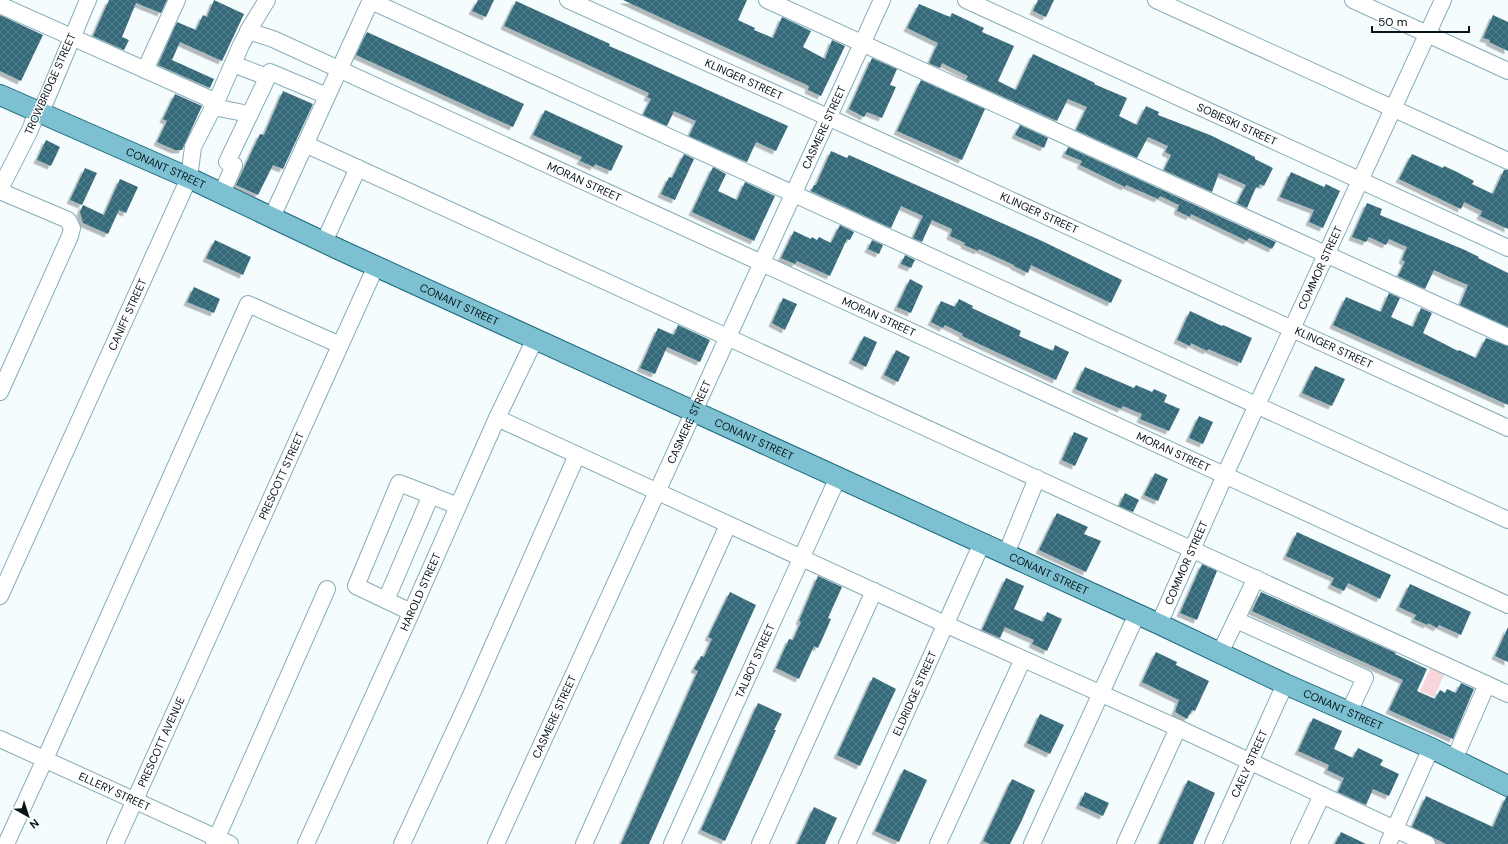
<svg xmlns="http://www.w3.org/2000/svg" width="1508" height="844" viewBox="0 0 1508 844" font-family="'DM Sans',sans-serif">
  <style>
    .green { fill: #f8d6dc }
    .building { fill: url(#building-cross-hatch); filter: url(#shadow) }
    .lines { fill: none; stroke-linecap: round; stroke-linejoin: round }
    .minor-casing { stroke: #88adb9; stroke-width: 18 }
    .major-casing { stroke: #1b687c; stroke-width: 22 }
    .minor { stroke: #fff; stroke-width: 16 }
    .major { stroke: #7dc0d1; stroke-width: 20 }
    .labels { text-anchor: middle; stroke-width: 3; stroke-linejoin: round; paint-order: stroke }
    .street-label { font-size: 11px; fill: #061419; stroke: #fff }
  </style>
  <defs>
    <pattern id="building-cross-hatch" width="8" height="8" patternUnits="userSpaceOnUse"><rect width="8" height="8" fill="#346a7a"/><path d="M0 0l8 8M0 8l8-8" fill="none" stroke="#547e8a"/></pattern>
    <filter id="shadow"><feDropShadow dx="-3.5" dy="3.5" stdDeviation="0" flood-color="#0004"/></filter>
  </defs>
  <rect width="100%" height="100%" fill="#f4fcfe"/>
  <path class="green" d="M 1432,665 L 1446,671 L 1434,697 L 1420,691 Z"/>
  <g class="building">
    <path d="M 109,0 L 167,0 L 161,13 L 136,3 L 122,37 L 129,40 L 124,50 L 93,36 Z"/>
    <path d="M 214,0 L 244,14 L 222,61 L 180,42 L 172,60 L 214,79 L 210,88 L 158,65 L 177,22 L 196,30 L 203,15 L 207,17 Z"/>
    <path d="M 478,0 L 494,0 L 486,17 L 472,11 Z"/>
    <path d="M 623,0 L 747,0 L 738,20 L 755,28 L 754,30 L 773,38 L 782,17 L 811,31 L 803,47 L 825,59 L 832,40 L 845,46 L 821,96 L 808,90 L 809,86 Z"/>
    <path d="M 1038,0 L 1054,0 L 1046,17 L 1033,11 Z"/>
    <path d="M 516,1 L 610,44 L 609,46 L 628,54 L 788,126 L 776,151 L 756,142 L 747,162 L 689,136 L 696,121 L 674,111 L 667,126 L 643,115 L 651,99 L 647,97 L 649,93 L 504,26 Z"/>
    <path d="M 919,4 L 950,17 L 952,13 L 984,28 L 982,32 L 1014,46 L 998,81 L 1016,90 L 1033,54 L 1095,83 L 1094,84 L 1127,98 L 1119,116 L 1137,125 L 1146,106 L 1159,112 L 1158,115 L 1210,135 L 1255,157 L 1255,159 L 1273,168 L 1264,186 L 1260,184 L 1258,188 L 1256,187 L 1247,208 L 1237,203 L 1246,185 L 1219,173 L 1212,192 L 1164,170 L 1171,155 L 1165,152 L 1168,146 L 1148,137 L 1137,158 L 1076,130 L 1087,107 L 1068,99 L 1057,121 L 966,80 L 968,76 L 942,63 L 940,68 L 929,63 L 938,43 L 907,28 Z"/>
    <path d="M 0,15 L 43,35 L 21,81 L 0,71 Z"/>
    <path d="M 1493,15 L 1508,22 L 1508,51 L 1489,42 L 1490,40 L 1483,38 Z"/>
    <path d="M 367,32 L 524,104 L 513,127 L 356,55 Z"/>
    <path d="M 872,58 L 897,69 L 890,85 L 896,87 L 882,118 L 867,112 L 864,117 L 849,109 Z"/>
    <path d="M 921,80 L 985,109 L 962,160 L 897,131 Z"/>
    <path d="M 283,91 L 313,104 L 283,169 L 273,165 L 258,195 L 236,185 L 260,134 L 264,135 Z"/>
    <path d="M 175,94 L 202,106 L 182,150 L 175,150 L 157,142 L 167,121 L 163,119 Z"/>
    <path d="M 545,110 L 623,146 L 611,171 L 595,164 L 594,167 L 580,161 L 582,157 L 533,135 Z"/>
    <path d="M 1020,125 L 1048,138 L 1044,148 L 1015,135 Z"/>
    <path d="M 46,140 L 60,147 L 51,166 L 37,160 Z"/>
    <path d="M 1068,147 L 1276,242 L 1272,249 L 1249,238 L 1247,241 L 1191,214 L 1190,217 L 1177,211 L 1179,205 L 1160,196 L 1158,199 L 1126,185 L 1125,187 L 1080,165 L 1082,161 L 1065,154 Z"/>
    <path d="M 831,151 L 847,158 L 849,155 L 1042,241 L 1122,280 L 1111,303 L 1031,265 L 1028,273 L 1014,266 L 1014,265 L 979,249 L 978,251 L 964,245 L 965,243 L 950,236 L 952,229 L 932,220 L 922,242 L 913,238 L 923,216 L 901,206 L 891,228 L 811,191 L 814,185 L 816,185 Z"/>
    <path d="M 684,154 L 694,159 L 675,200 L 661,194 L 669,177 L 672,178 Z"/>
    <path d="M 1412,154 L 1443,168 L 1444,166 L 1457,172 L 1474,181 L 1472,184 L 1493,194 L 1504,170 L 1508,170 L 1508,229 L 1480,216 L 1482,211 L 1464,202 L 1461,209 L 1399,179 Z"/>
    <path d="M 713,167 L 726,174 L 718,191 L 737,200 L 745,182 L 775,196 L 754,241 L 692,212 Z"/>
    <path d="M 85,168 L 97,173 L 82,205 L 70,200 Z"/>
    <path d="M 1291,172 L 1324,187 L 1326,184 L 1340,191 L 1323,228 L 1309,222 L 1314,210 L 1280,197 Z"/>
    <path d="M 120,179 L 138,187 L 126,213 L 119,210 L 108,234 L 83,223 L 80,212 L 83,205 L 104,215 Z"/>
    <path d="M 1367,203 L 1382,209 L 1380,215 L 1465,250 L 1479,257 L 1478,258 L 1508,273 L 1508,327 L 1460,305 L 1468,285 L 1449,277 L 1434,270 L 1425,289 L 1398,276 L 1405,262 L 1402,260 L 1407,247 L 1389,239 L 1386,245 L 1369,237 L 1366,242 L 1352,237 Z"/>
    <path d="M 840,225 L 854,232 L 850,240 L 847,239 L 830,276 L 797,261 L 795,264 L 781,258 L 794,231 L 811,239 L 812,237 L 817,240 L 819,237 L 831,243 Z"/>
    <path d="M 215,240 L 251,257 L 243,275 L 206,258 Z"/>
    <path d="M 872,240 L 883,245 L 879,254 L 868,249 Z"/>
    <path d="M 905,255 L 915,260 L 911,268 L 901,264 Z"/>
    <path d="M 910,279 L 923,286 L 911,313 L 897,307 Z"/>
    <path d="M 194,287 L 220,299 L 214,313 L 187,302 Z"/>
    <path d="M 1389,293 L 1400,298 L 1391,317 L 1413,327 L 1421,308 L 1432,313 L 1423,333 L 1458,351 L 1459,350 L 1476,358 L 1486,338 L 1508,346 L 1508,405 L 1333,325 L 1346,297 L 1381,312 Z"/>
    <path d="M 783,298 L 797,304 L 785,330 L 772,323 Z"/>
    <path d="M 959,299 L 973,306 L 972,308 L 1021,331 L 1019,336 L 1053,351 L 1055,345 L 1069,352 L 1056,380 L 962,336 L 963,334 L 945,325 L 943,328 L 931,322 L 941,301 L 955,307 Z"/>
    <path d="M 1190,311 L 1222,326 L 1223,325 L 1252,338 L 1241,363 L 1208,349 L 1207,351 L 1191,343 L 1190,346 L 1177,340 Z"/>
    <path d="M 678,325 L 710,340 L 700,362 L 667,347 L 655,374 L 640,368 L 658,328 L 674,335 Z"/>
    <path d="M 864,336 L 877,342 L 866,367 L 852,360 Z"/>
    <path d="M 896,350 L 910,357 L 898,382 L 884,375 Z"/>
    <path d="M 1315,366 L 1345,379 L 1332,406 L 1302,393 Z"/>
    <path d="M 1085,367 L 1134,388 L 1136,385 L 1152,392 L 1154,389 L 1167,395 L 1164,402 L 1180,409 L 1169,431 L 1140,419 L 1142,414 L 1123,406 L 1121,409 L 1075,389 Z"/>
    <path d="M 1199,416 L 1213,422 L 1203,444 L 1189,438 Z"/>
    <path d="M 1074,432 L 1088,438 L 1075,466 L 1062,460 Z"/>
    <path d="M 1155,473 L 1168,479 L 1158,501 L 1144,495 Z"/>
    <path d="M 1125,493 L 1139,500 L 1133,512 L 1119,506 Z"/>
    <path d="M 1057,513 L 1088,527 L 1084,534 L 1101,541 L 1086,572 L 1039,550 Z"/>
    <path d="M 1297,532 L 1391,575 L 1380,599 L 1348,583 L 1344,591 L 1331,585 L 1334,578 L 1286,556 Z"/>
    <path d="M 1202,564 L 1217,571 L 1197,620 L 1180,613 Z"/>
    <path d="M 818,576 L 842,587 L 828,618 L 831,619 L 824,635 L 818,648 L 814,646 L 799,679 L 776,668 L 789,639 L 793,640 L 801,622 L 799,621 Z"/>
    <path d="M 1006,578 L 1024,586 L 1014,609 L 1043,622 L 1047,612 L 1062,619 L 1047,651 L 1032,644 L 1034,640 L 1005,627 L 1000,638 L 982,630 Z"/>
    <path d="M 1410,584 L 1471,612 L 1461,635 L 1439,625 L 1437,628 L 1428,623 L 1427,625 L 1414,619 L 1416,615 L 1399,607 Z"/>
    <path d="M 730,592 L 756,605 L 649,844 L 621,844 L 698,671 L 694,669 L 701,656 L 704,657 L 712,639 L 708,637 Z"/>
    <path d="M 1261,592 L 1396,653 L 1395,654 L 1427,669 L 1417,691 L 1435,699 L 1440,690 L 1445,693 L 1447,689 L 1456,693 L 1461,683 L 1474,689 L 1453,739 L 1389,710 L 1403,680 L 1252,611 Z"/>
    <path d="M 1508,627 L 1508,662 L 1495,656 Z"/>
    <path d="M 1156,652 L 1177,662 L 1176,665 L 1209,681 L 1195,711 L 1192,710 L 1187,719 L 1175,712 L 1179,700 L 1142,682 Z"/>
    <path d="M 873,677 L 896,689 L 860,766 L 837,755 Z"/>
    <path d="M 758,703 L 782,714 L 774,730 L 776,730 L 725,841 L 701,830 Z"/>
    <path d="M 1040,714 L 1064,725 L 1050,754 L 1027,743 Z"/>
    <path d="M 1313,718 L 1342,731 L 1334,749 L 1353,758 L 1358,748 L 1383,760 L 1380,765 L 1399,774 L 1389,796 L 1373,789 L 1366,805 L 1338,792 L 1344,778 L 1327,770 L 1329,765 L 1298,751 Z"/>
    <path d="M 904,769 L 927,780 L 899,842 L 875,831 Z"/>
    <path d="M 1012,779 L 1035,790 L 1022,820 L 1010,844 L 990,844 L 983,841 Z"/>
    <path d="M 1188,780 L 1215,793 L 1201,826 L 1193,844 L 1159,844 Z"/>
    <path d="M 1085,792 L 1109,803 L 1103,816 L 1079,805 Z"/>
    <path d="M 1426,796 L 1493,827 L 1506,797 L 1508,797 L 1508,844 L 1446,844 L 1412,827 Z"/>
    <path d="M 814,807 L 837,818 L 825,844 L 797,844 Z"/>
    <path d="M 1341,832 L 1366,844 L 1335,844 Z"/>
  </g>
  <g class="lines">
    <g class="minor-casing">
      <g id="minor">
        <path id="s1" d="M 267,0 L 248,31 L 273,39 L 1508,605"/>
        <path id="s2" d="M 568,0 C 882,141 1196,283 1508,428"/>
        <path d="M 767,0 L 1508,337"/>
        <path id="s3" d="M 966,0 L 1508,248"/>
        <path d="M 1156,0 L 1508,161"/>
        <path d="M 1353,0 L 1508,71"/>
        <path d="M 371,1 L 1508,520"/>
        <path d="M 0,5 L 208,98 L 213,107 L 239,112 L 249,116"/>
        <path d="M 233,64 L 267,77"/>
        <path d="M 145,70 L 177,0"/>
        <path d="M 305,144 L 1508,694"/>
        <path d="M 0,189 L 30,130 L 37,112 L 44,105 L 88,0"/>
        <path d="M 222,193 L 234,165 L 227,162 L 270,72 L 327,96"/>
        <path d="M 272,217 L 371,0"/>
        <path d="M 324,242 L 358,168"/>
        <path d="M 0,392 L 70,236 L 72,228 L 68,220 L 2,192"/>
        <path d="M 497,418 L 956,629 L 1178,728 L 1427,844"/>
        <path d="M 1006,554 L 1037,478"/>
        <path id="s4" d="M 0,596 L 189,178 L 193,147 L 217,100 L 241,45 L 253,23"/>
        <path d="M 386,600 L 431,495"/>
        <path d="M 411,612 L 356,586 L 399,483 L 458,506"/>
        <path d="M 1236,620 L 1365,678 L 1349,712"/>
        <path id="s5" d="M 1159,624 L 1229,466 L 1443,0"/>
        <path d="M 1220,653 L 1256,578"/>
        <path id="s6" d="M 0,739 L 230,844"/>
        <path d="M 1454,760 L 1487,684"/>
        <path d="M 6,844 L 45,759 L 248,304 L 340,345"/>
        <path id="s7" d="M 115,844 L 376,266"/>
        <path d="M 214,844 L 327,589"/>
        <path id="s8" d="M 306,844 L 403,631 L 497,418 L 535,339"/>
        <path d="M 402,844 L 471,695 L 577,455"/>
        <path id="s9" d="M 496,844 L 882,0"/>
        <path d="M 584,844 L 728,525"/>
        <path id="s10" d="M 672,844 L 838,477"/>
        <path d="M 760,844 L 874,591"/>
        <path id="s11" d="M 847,844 L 982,543"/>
        <path d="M 938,844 L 1023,659"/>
        <path d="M 1032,844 L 1137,614"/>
        <path d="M 1125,844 L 1178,728"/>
        <path id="s12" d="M 1213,844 L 1285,684"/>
        <path d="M 1299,844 L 1322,795"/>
        <path d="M 1388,844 L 1431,748"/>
      </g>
    </g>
    <g class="major-casing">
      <g id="major">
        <path id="s13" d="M 0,95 L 189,178 L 338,249 L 1159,624 L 1285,684 L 1431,748 L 1508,786"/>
      </g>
    </g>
    <use href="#minor" class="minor"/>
    <use href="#major" class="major"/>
  </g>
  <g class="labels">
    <g class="street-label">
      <text dy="4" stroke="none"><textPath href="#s2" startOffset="193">KLINGER STREET</textPath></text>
      <text transform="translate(50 84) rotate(-66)" y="4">TROWBRIDGE STREET</text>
      <text dy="4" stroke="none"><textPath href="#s3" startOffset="298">SOBIESKI STREET</textPath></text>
      <text dy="4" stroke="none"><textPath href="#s9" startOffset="788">CASMERE STREET</textPath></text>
      <text dy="4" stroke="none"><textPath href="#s13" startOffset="181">CONANT STREET</textPath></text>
      <text dy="4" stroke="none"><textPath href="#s1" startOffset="405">MORAN STREET</textPath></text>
      <text dy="4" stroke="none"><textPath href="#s2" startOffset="517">KLINGER STREET</textPath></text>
      <text dy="4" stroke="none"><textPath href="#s5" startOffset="391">COMMOR STREET</textPath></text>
      <text dy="4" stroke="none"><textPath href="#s13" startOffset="505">CONANT STREET</textPath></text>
      <text dy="4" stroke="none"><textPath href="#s4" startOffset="309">CANIFF STREET</textPath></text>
      <text dy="4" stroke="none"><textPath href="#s1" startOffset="729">MORAN STREET</textPath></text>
      <text dy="4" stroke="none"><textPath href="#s2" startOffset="841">KLINGER STREET</textPath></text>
      <text dy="4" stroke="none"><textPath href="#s9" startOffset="464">CASMERE STREET</textPath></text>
      <text dy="4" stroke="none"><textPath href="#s13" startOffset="829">CONANT STREET</textPath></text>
      <text dy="4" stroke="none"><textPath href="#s1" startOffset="1053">MORAN STREET</textPath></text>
      <text dy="4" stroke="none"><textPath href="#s7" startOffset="404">PRESCOTT STREET</textPath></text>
      <text dy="4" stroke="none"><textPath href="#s5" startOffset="67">COMMOR STREET</textPath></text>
      <text dy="4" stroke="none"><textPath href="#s13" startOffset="1153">CONANT STREET</textPath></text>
      <text dy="4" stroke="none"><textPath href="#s8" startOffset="277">HAROLD STREET</textPath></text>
      <text dy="4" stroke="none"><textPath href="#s10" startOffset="201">TALBOT STREET</textPath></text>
      <text dy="4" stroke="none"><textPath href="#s11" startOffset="165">ELDRIDGE STREET</textPath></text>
      <text dy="4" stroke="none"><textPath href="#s13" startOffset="1477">CONANT STREET</textPath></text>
      <text dy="4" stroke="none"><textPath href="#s9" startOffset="140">CASMERE STREET</textPath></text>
      <text dy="4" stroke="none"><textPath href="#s7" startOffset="112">PRESCOTT AVENUE</textPath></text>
      <text dy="4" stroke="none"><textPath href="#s12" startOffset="88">CAELY STREET</textPath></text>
      <text dy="4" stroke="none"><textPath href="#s6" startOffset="126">ELLERY STREET</textPath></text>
    </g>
  </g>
  <g transform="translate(28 816) rotate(141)" stroke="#ffffff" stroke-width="3" paint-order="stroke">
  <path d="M0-3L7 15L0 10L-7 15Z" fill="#061419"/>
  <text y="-6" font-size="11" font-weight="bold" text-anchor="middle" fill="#061419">N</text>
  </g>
  <path d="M1372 26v6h97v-6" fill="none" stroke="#061419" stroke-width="2"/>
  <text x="1378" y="26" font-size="12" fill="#061419" stroke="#ffffff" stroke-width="3" paint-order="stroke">50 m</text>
</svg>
